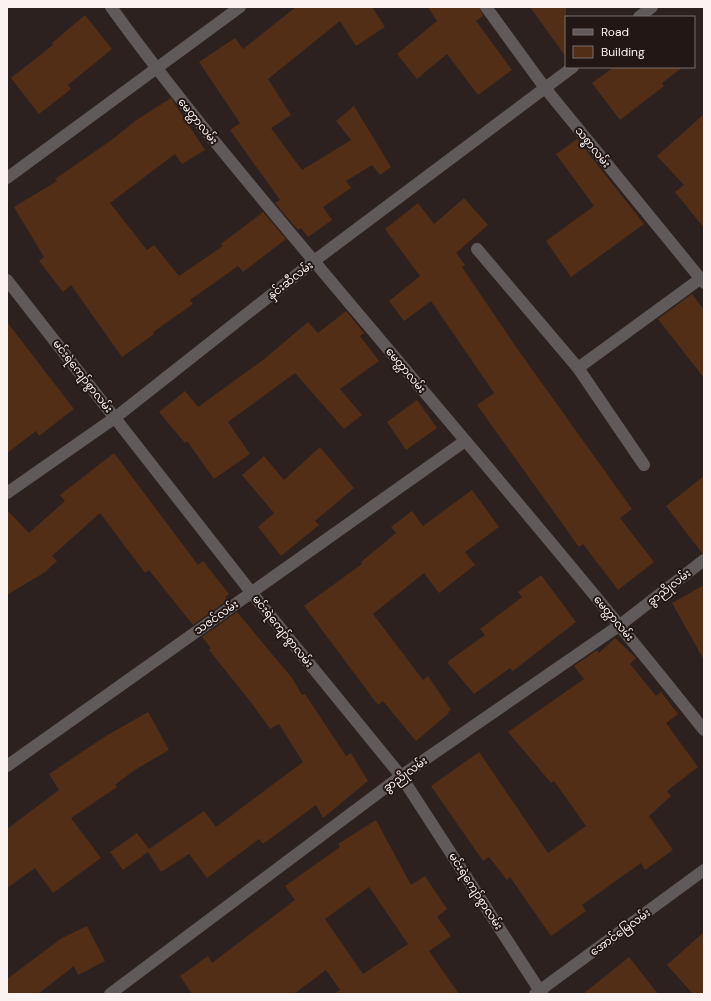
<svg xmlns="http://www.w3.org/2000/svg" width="711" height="1001" viewBox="0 0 711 1001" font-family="'DM Sans','Noto Sans Myanmar',sans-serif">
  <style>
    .building { fill: #522e16; fill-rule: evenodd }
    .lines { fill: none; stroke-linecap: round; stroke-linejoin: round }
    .lane { stroke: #605a5a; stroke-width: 12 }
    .street { stroke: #605a5a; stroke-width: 12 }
    .labels { text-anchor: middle; stroke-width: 4; stroke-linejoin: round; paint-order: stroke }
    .street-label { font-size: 11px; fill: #fbf3f1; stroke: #221715 }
  </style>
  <rect width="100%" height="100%" fill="#2c211e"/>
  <g class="building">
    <path d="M 296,7 L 372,7 L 385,27 L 356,46 L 340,21 L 268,79 L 291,115 L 271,128 L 302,170 L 351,140 L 336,121 L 354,106 L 391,167 L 380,175 L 372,165 L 346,181 L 351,188 L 323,207 L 332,220 L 308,237 L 301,228 L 298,230 L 275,203 L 280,200 L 230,130 L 240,123 L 199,62 L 235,38 L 243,49 Z"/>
    <path d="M 428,7 L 479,7 L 483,16 L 476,21 L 512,70 L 478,95 L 447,54 L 417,79 L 397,54 L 437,21 Z"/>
    <path d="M 530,7 L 566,7 L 566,57 Z"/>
    <path d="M 85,15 L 112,49 L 68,85 L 71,89 L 39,114 L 11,78 L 53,45 L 52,43 Z"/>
    <path d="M 614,67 L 683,67 L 662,83 L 664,86 L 620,120 L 592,83 Z"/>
    <path d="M 171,98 L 205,150 L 182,164 L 175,154 L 110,203 L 147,250 L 154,245 L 179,276 L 223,246 L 221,244 L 263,212 L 286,239 L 243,272 L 238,266 L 190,300 L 193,304 L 153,332 L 154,334 L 122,357 L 71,285 L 63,292 L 39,261 L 44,257 L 14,207 L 57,181 L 55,179 L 113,139 L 135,121 Z"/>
    <path d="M 704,114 L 704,228 L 675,192 L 684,185 L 657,156 Z"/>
    <path d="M 577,139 L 644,224 L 571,277 L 546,241 L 594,206 L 556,154 Z"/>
    <path d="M 464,198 L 488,225 L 456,253 L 465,265 L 462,267 L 516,347 L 632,509 L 620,518 L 654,562 L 618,590 L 583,544 L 579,547 L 477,405 L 494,393 L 431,301 L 404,321 L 389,301 L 420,276 L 385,229 L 418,203 L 434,224 Z"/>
    <path d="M 692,294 L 704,310 L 704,378 L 658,319 Z"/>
    <path d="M 346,311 L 364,333 L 360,336 L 379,361 L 340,389 L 362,415 L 344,429 L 295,373 L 228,422 L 250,454 L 214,479 L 187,441 L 185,443 L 159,412 L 185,391 L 198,407 L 263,360 L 308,322 L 318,333 Z"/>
    <path d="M 7,322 L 74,409 L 39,436 L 36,431 L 7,453 Z"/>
    <path d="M 417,400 L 437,428 L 406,450 L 387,422 Z"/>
    <path d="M 320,447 L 354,488 L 315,521 L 319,525 L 281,556 L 258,527 L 274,513 L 242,475 L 264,456 L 284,480 Z"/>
    <path d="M 114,453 L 198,565 L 203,561 L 229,594 L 225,597 L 228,600 L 193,625 L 149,570 L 145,573 L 100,513 L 52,556 L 57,561 L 45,572 L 7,595 L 7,510 L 29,533 L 65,501 L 60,495 Z"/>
    <path d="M 704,476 L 704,553 L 702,553 L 666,506 Z"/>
    <path d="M 472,490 L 499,527 L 465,552 L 475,565 L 439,593 L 424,573 L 373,614 L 423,680 L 428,676 L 451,710 L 448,712 L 449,713 L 416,741 L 383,701 L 378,705 L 304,606 L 362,564 L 361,562 L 396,533 L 391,527 L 412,511 L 423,526 Z"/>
    <path d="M 541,575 L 576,622 L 513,671 L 510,668 L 474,694 L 447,662 L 485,635 L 480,629 L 522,597 L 518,592 Z"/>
    <path d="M 704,585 L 704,660 L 672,603 Z"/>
    <path d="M 237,612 L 292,678 L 302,695 L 305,694 L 346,756 L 351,753 L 368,781 L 323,818 L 316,805 L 263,844 L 259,839 L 207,878 L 189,854 L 161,872 L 148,852 L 123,870 L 110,852 L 137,833 L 149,849 L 204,811 L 216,827 L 303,762 L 279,724 L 270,729 L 253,705 L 209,650 L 211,648 L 202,637 Z"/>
    <path d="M 615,638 L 636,658 L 630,664 L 656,696 L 661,692 L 678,714 L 666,723 L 698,767 L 667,791 L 671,796 L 649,816 L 673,850 L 645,870 L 641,863 L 582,905 L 586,911 L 551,936 L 510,877 L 507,880 L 489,857 L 483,861 L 431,786 L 479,752 L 548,853 L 586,826 L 554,781 L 551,783 L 508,732 L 584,679 L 574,666 L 597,650 L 599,653 Z"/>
    <path d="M 148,712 L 169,750 L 133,771 L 115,785 L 117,787 L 71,818 L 101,858 L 53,893 L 35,868 L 7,888 L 7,829 L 59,790 L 49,774 L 106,736 Z"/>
    <path d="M 376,820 L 411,885 L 425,876 L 447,909 L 437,917 L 451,936 L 429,951 L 459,994 L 334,994 L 340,990 L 326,970 L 294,994 L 192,994 L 180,976 L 208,956 L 212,963 L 295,900 L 285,886 L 340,847 L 338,844 ZM 369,887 L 408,944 L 363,974 L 325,919 Z"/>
    <path d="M 87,926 L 105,961 L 78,975 L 74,966 L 38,994 L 7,994 L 7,979 L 62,938 Z"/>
    <path d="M 704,932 L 704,994 L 693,994 L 667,965 Z"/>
    <path d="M 629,957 L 658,994 L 583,994 Z"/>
  </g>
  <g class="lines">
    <g class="lane">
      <path d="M 477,249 L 578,368"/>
      <path d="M 644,465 L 578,368 L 700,279"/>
    </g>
    <g class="street">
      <path d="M 111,7 C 187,112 272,211 356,311 C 473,450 591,588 704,730"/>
      <path d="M 486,7 L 545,88 L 704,283"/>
      <path d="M 639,17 L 652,7"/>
      <path d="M 7,178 L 240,7"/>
      <path d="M 7,280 L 251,592 L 401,776 L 542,994"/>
      <path d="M 7,493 L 116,417 L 314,261 L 573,67"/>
      <path d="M 7,766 L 465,441"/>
      <path d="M 110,994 L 401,776 L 620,625 L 704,560"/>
      <path d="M 535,994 L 704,870"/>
    </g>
  </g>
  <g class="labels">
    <g class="street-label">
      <text transform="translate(198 121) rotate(51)" y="4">မေတ္တာလမ်း</text>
      <text transform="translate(593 147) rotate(51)" y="4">သစ္စာလမ်း</text>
      <text transform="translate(290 280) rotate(-38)" y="4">နှင်းဆီလမ်း</text>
      <text transform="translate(406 370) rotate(50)" y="4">မေတ္တာလမ်း</text>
      <text transform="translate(83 376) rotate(52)" y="4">မင်းရဲကျော်စွာလမ်း</text>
      <text transform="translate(669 587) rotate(-38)" y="4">ခွာညိုလမ်း</text>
      <text transform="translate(216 617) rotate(-35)" y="4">သဇင်လမ်း</text>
      <text transform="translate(614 618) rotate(50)" y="4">မေတ္တာလမ်း</text>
      <text transform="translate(283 631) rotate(51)" y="4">မင်းရဲကျော်စွာလမ်း</text>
      <text transform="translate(405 774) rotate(-36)" y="4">ခွာညိုလမ်း</text>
      <text transform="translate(476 891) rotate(57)" y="4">မင်းရဲကျော်စွာလမ်း</text>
      <text transform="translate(620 932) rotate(-36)" y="4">အောင်မြေလမ်း</text>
    </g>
  </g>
  <rect width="711" height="1001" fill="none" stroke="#fbf3f1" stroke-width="16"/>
  <rect x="565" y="16" width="130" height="52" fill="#221715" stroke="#796f6d"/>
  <rect x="573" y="29" width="20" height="6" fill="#605a5a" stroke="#796f6d"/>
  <text x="601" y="36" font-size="12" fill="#fbf3f1">Road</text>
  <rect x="573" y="46" width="20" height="12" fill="#522e16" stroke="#796f6d"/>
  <text x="601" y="56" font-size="12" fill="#fbf3f1">Building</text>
</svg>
